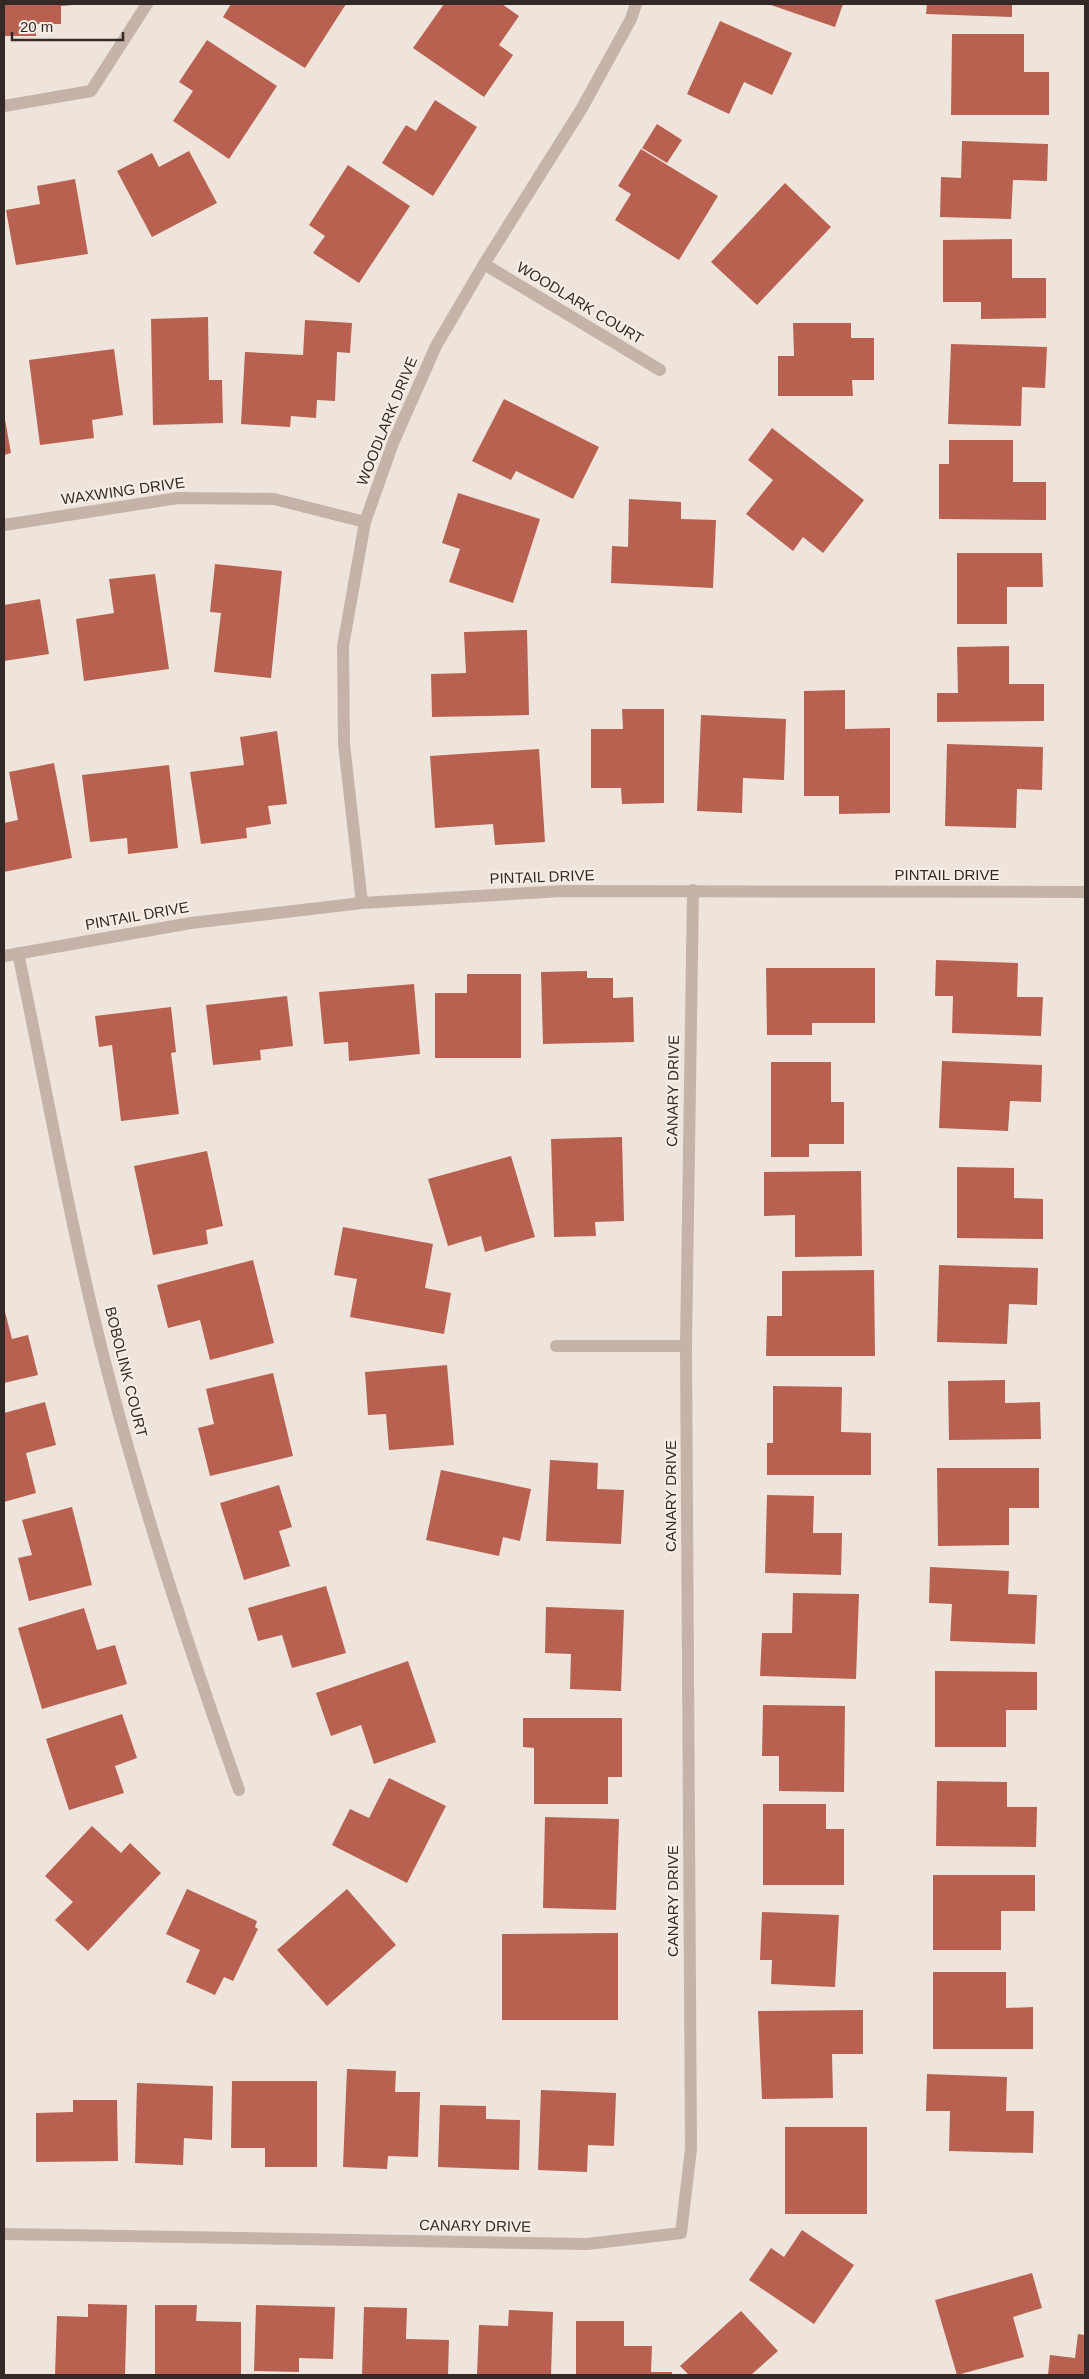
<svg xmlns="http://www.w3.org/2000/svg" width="1089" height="2379" viewBox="0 0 1089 2379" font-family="Arial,sans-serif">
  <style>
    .building { fill: #b86150 }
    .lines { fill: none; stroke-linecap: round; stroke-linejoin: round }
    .minor { stroke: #c5b3a8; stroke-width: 12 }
    .tertiary { stroke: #c5b3a8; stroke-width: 12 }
    .labels { text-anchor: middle; stroke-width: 4; stroke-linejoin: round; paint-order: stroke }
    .street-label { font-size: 15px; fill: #332a28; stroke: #f7eee7 }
  </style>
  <rect width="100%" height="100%" fill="#eee4db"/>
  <g class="building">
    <path d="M 4,4 L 73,4 L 73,5 L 61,6 L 61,24 L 36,24 L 36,36 L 4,36 Z"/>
    <path d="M 231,4 L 346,4 L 305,68 L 223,17 Z"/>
    <path d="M 444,4 L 502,4 L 519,16 L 499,45 L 513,55 L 484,97 L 413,48 Z"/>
    <path d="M 768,4 L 843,4 L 835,27 Z"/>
    <path d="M 927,4 L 1012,4 L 1012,17 L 926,14 Z"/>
    <path d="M 720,21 L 792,53 L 772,95 L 744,82 L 729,114 L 687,94 Z"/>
    <path d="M 952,34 L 1024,34 L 1024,72 L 1049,72 L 1049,115 L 951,115 Z"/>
    <path d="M 207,40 L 277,86 L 229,159 L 173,121 L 193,91 L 179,82 Z"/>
    <path d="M 435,100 L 477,127 L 433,196 L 382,163 L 406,125 L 416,131 Z"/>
    <path d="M 657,124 L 682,140 L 667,163 L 642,148 Z"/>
    <path d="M 962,141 L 1048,144 L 1047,181 L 1013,180 L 1011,219 L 940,217 L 941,177 L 961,178 Z"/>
    <path d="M 641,149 L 718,196 L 679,260 L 615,220 L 631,194 L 618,186 Z"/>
    <path d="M 189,151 L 217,203 L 152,237 L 117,171 L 152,153 L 159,167 Z"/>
    <path d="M 348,165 L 410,206 L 359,283 L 313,253 L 325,236 L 309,225 Z"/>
    <path d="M 75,179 L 88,254 L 16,265 L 6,210 L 40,204 L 37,186 Z"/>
    <path d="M 785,183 L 831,227 L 757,305 L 711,262 Z"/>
    <path d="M 1012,239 L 1012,278 L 1046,278 L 1046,318 L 981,319 L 981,302 L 943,302 L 943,240 Z"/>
    <path d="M 208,317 L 209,380 L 222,380 L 223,423 L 153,425 L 151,319 Z"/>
    <path d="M 305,320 L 352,323 L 350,353 L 337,352 L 335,401 L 317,400 L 316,418 L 291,416 L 290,427 L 241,424 L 245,352 L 303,355 Z"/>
    <path d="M 793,323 L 851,323 L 851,338 L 874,338 L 874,380 L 852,380 L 853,396 L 778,396 L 778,356 L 794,356 Z"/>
    <path d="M 951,344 L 1047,347 L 1045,388 L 1022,387 L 1021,426 L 948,424 Z"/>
    <path d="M 114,349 L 123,415 L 92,420 L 94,438 L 40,445 L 29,360 Z"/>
    <path d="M 504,399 L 599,447 L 573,499 L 516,471 L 511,480 L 472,461 Z"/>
    <path d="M 4,414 L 11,453 L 4,455 Z"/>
    <path d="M 772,428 L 864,500 L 823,553 L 803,537 L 793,551 L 746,514 L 773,480 L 748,460 Z"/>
    <path d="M 949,440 L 1013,440 L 1013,482 L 1046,482 L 1046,520 L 939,519 L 939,464 L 949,464 Z"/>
    <path d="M 458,493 L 540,519 L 513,603 L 449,582 L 460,549 L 442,543 Z"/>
    <path d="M 629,499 L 681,502 L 681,519 L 716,520 L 713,588 L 611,583 L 612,546 L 628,547 Z"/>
    <path d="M 957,553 L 1042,553 L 1043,587 L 1007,587 L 1007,624 L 957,624 Z"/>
    <path d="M 215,564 L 282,571 L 271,678 L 214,672 L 221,613 L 210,612 Z"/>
    <path d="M 155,574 L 169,669 L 84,681 L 76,619 L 114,613 L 109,579 Z"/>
    <path d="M 40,599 L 49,654 L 4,661 L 4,605 Z"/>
    <path d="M 527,630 L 529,715 L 432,717 L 431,674 L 466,673 L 464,632 Z"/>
    <path d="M 1009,646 L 1009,684 L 1044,684 L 1044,721 L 937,722 L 937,693 L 958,693 L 957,647 Z"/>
    <path d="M 845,690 L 845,729 L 890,728 L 890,813 L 839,814 L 839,796 L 804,796 L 804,691 Z"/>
    <path d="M 622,709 L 664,709 L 664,803 L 622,804 L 621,788 L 591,788 L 591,729 L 623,729 Z"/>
    <path d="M 701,715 L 786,719 L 784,780 L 743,778 L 742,813 L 697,811 Z"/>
    <path d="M 277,731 L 287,804 L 268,806 L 271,824 L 246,828 L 247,838 L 201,844 L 190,772 L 244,765 L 240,737 Z"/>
    <path d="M 947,744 L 1043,747 L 1042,790 L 1017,789 L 1016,828 L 945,826 Z"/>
    <path d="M 539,749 L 545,842 L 495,845 L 493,824 L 435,828 L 430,756 Z"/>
    <path d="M 54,763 L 72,858 L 4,872 L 4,823 L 18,820 L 9,772 Z"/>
    <path d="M 169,765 L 178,848 L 128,854 L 127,838 L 90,842 L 82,775 Z"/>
    <path d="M 936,960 L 1018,963 L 1017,997 L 1043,997 L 1041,1036 L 952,1033 L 953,996 L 935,996 Z"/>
    <path d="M 766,968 L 875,968 L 875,1023 L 812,1023 L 812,1035 L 767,1035 Z"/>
    <path d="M 587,971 L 587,978 L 613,978 L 613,998 L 633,997 L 634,1042 L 543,1044 L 541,972 Z"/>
    <path d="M 467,974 L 521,974 L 521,1058 L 435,1058 L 435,993 L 467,993 Z"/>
    <path d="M 414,984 L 420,1054 L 349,1061 L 348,1042 L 324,1044 L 319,992 Z"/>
    <path d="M 287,996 L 293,1046 L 260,1050 L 261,1060 L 213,1065 L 206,1005 Z"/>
    <path d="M 171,1007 L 176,1052 L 171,1053 L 179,1114 L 121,1121 L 112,1045 L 99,1047 L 95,1016 Z"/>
    <path d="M 942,1061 L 1042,1065 L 1041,1102 L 1010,1101 L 1008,1131 L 939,1128 Z"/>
    <path d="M 771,1062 L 831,1062 L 831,1102 L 844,1102 L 844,1144 L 809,1144 L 809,1157 L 771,1157 Z"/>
    <path d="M 622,1137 L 624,1221 L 595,1222 L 596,1236 L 554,1237 L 551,1139 Z"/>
    <path d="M 207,1151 L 223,1226 L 206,1230 L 208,1244 L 153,1255 L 134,1166 Z"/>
    <path d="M 511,1156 L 535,1237 L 485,1252 L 481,1236 L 448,1246 L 428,1179 Z"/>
    <path d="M 957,1167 L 1014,1168 L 1014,1198 L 1043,1199 L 1043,1239 L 957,1238 Z"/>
    <path d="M 861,1171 L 862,1256 L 795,1257 L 795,1215 L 764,1216 L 764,1172 Z"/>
    <path d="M 343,1227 L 433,1244 L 425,1288 L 451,1293 L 444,1334 L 350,1317 L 357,1279 L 334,1275 Z"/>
    <path d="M 253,1260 L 274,1343 L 210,1360 L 200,1320 L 168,1328 L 157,1285 Z"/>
    <path d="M 939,1265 L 1038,1268 L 1037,1305 L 1009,1304 L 1007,1344 L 937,1342 Z"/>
    <path d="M 874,1270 L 875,1356 L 766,1356 L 767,1316 L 782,1316 L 782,1271 Z"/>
    <path d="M 4,1308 L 12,1339 L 28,1335 L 38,1375 L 4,1383 Z"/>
    <path d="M 447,1365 L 454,1445 L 389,1450 L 386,1414 L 368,1415 L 365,1372 Z"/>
    <path d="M 273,1373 L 293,1456 L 210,1476 L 198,1428 L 214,1424 L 206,1389 Z"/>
    <path d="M 1005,1380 L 1005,1403 L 1040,1402 L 1041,1439 L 949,1440 L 948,1381 Z"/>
    <path d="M 773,1386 L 842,1387 L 841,1432 L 871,1433 L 871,1475 L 767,1475 L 767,1443 L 773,1443 Z"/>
    <path d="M 45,1402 L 56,1445 L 26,1453 L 36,1493 L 4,1502 L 4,1413 Z"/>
    <path d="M 550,1460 L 598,1463 L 597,1489 L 624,1490 L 621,1544 L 546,1541 Z"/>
    <path d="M 937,1468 L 1039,1468 L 1039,1508 L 1009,1508 L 1009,1545 L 938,1546 Z"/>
    <path d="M 441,1470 L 531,1489 L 520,1541 L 503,1537 L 499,1556 L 426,1540 Z"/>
    <path d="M 279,1485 L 292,1527 L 279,1531 L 290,1566 L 244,1580 L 220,1503 Z"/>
    <path d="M 767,1495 L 814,1496 L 813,1533 L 842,1533 L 841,1575 L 765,1573 Z"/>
    <path d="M 72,1507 L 92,1585 L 29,1601 L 18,1558 L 32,1555 L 22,1520 Z"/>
    <path d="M 930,1567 L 1009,1571 L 1008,1594 L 1037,1595 L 1035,1644 L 950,1641 L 952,1604 L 929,1603 Z"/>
    <path d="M 326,1586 L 346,1653 L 292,1668 L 282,1635 L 258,1641 L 248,1608 Z"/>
    <path d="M 793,1593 L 859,1594 L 856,1679 L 760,1676 L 762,1633 L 792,1633 Z"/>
    <path d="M 546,1607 L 624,1610 L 621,1691 L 570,1689 L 571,1654 L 545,1653 Z"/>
    <path d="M 84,1608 L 97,1650 L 115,1645 L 127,1684 L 42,1709 L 18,1628 Z"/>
    <path d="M 408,1661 L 436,1742 L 374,1764 L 361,1725 L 331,1736 L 316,1693 Z"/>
    <path d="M 935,1671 L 1037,1672 L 1037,1710 L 1006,1710 L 1006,1747 L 935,1747 Z"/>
    <path d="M 763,1705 L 845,1706 L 844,1792 L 779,1791 L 779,1756 L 762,1756 Z"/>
    <path d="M 122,1714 L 137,1758 L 115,1766 L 124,1793 L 69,1810 L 46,1739 Z"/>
    <path d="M 523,1718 L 622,1718 L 622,1777 L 608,1777 L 608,1804 L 534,1804 L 534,1748 L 523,1747 Z"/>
    <path d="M 389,1778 L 446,1806 L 407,1883 L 332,1845 L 350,1809 L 369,1818 Z"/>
    <path d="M 937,1781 L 1007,1782 L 1007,1807 L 1037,1807 L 1036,1847 L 936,1846 Z"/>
    <path d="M 763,1804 L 826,1804 L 826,1829 L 844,1829 L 844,1885 L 763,1885 Z"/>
    <path d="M 545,1817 L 619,1819 L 616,1910 L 543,1908 Z"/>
    <path d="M 92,1826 L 121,1853 L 130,1843 L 161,1873 L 88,1951 L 55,1920 L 73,1902 L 45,1876 Z"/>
    <path d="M 933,1875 L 1035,1875 L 1035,1911 L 1001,1911 L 1001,1950 L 933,1950 Z"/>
    <path d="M 187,1889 L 257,1921 L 255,1927 L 258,1929 L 233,1981 L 224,1977 L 215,1995 L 186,1982 L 200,1950 L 166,1934 Z"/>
    <path d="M 347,1889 L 396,1945 L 327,2006 L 277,1950 Z"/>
    <path d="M 762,1912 L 839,1915 L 835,1987 L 771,1984 L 772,1960 L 760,1960 Z"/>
    <path d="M 618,1933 L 618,2020 L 502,2020 L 502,1934 Z"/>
    <path d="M 933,1972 L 1006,1972 L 1006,2008 L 1033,2007 L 1033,2049 L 933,2049 Z"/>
    <path d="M 863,2010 L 863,2054 L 832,2054 L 833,2098 L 762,2099 L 758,2011 Z"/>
    <path d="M 347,2069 L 396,2071 L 395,2092 L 420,2092 L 418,2157 L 388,2156 L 387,2169 L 343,2167 Z"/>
    <path d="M 927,2074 L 1007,2077 L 1006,2111 L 1034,2111 L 1033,2153 L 949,2151 L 950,2111 L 926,2111 Z"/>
    <path d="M 232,2081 L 317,2081 L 317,2167 L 265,2167 L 265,2148 L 231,2148 Z"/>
    <path d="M 137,2083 L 213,2086 L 212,2140 L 184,2138 L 183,2165 L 135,2163 Z"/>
    <path d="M 541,2090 L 616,2093 L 614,2146 L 588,2145 L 587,2172 L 538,2170 Z"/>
    <path d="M 73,2100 L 117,2100 L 118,2161 L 36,2162 L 36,2113 L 73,2112 Z"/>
    <path d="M 440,2105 L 486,2106 L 486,2119 L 520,2120 L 519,2170 L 438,2167 Z"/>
    <rect x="785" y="2127" width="82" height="87"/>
    <path d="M 802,2230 L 854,2265 L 814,2324 L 749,2280 L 771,2248 L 784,2257 Z"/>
    <path d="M 1032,2273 L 1042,2308 L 1013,2317 L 1024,2357 L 957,2375 L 935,2300 Z"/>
    <path d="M 88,2304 L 127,2305 L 125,2375 L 55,2375 L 57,2316 L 88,2317 Z"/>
    <path d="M 155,2305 L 197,2305 L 196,2321 L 241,2322 L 241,2375 L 155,2375 Z"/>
    <path d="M 256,2305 L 335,2307 L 333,2359 L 299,2358 L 299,2372 L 254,2371 Z"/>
    <path d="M 364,2307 L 407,2308 L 406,2339 L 449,2340 L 448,2375 L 362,2375 Z"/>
    <path d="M 509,2310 L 553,2312 L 551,2375 L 477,2375 L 479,2325 L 508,2326 Z"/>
    <path d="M 741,2311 L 778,2351 L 751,2375 L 689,2375 L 680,2366 Z"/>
    <path d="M 576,2321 L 624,2321 L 624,2346 L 652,2346 L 651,2372 L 672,2372 L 672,2375 L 576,2375 Z"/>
    <path d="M 1078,2334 L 1085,2335 L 1085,2375 L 1048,2375 L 1050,2355 L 1075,2358 Z"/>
  </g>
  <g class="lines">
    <g class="minor">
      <path d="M 4,106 L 91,91 L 147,4"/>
      <path d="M 484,264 L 660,370"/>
      <path d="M 4,525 L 178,498 L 274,499 L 365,522"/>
      <path d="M 362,903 L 344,744 L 343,646 L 365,522 L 393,443 L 436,346 L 484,264 L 582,108 L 631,19 L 636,4"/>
      <path d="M 18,953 C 47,1091 71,1230 106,1366 C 143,1510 190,1651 239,1790"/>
      <path d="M 556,1346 L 686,1346"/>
      <path d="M 4,2234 L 587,2244 L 681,2233 L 691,2149 L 686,1346 L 693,890"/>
    </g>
    <path class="tertiary" d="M 4,956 L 191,923 L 362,903 L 562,891 L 1085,892"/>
  </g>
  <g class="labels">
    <g class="street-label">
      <text transform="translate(580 303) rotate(31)" y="5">WOODLARK COURT</text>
      <text transform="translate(387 421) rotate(-68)" y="5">WOODLARK DRIVE</text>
      <text transform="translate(123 491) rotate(-8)" y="5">WAXWING DRIVE</text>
      <text x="947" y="880">PINTAIL DRIVE</text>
      <text transform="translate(542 877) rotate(-2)" y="5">PINTAIL DRIVE</text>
      <text transform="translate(137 916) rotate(-10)" y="5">PINTAIL DRIVE</text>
      <text transform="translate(673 1091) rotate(-89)" y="5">CANARY DRIVE</text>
      <text transform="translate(126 1372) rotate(76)" y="5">BOBOLINK COURT</text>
      <text transform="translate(671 1496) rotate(-90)" y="5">CANARY DRIVE</text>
      <text transform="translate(673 1901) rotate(-90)" y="5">CANARY DRIVE</text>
      <text transform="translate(475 2226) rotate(1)" y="5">CANARY DRIVE</text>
    </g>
  </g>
  <rect width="1089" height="2379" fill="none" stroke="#332a28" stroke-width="10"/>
  <path d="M12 32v8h111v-8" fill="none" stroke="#332a28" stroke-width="2.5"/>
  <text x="20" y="32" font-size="15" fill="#332a28" stroke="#f7eee7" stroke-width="4" paint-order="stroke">20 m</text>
</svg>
